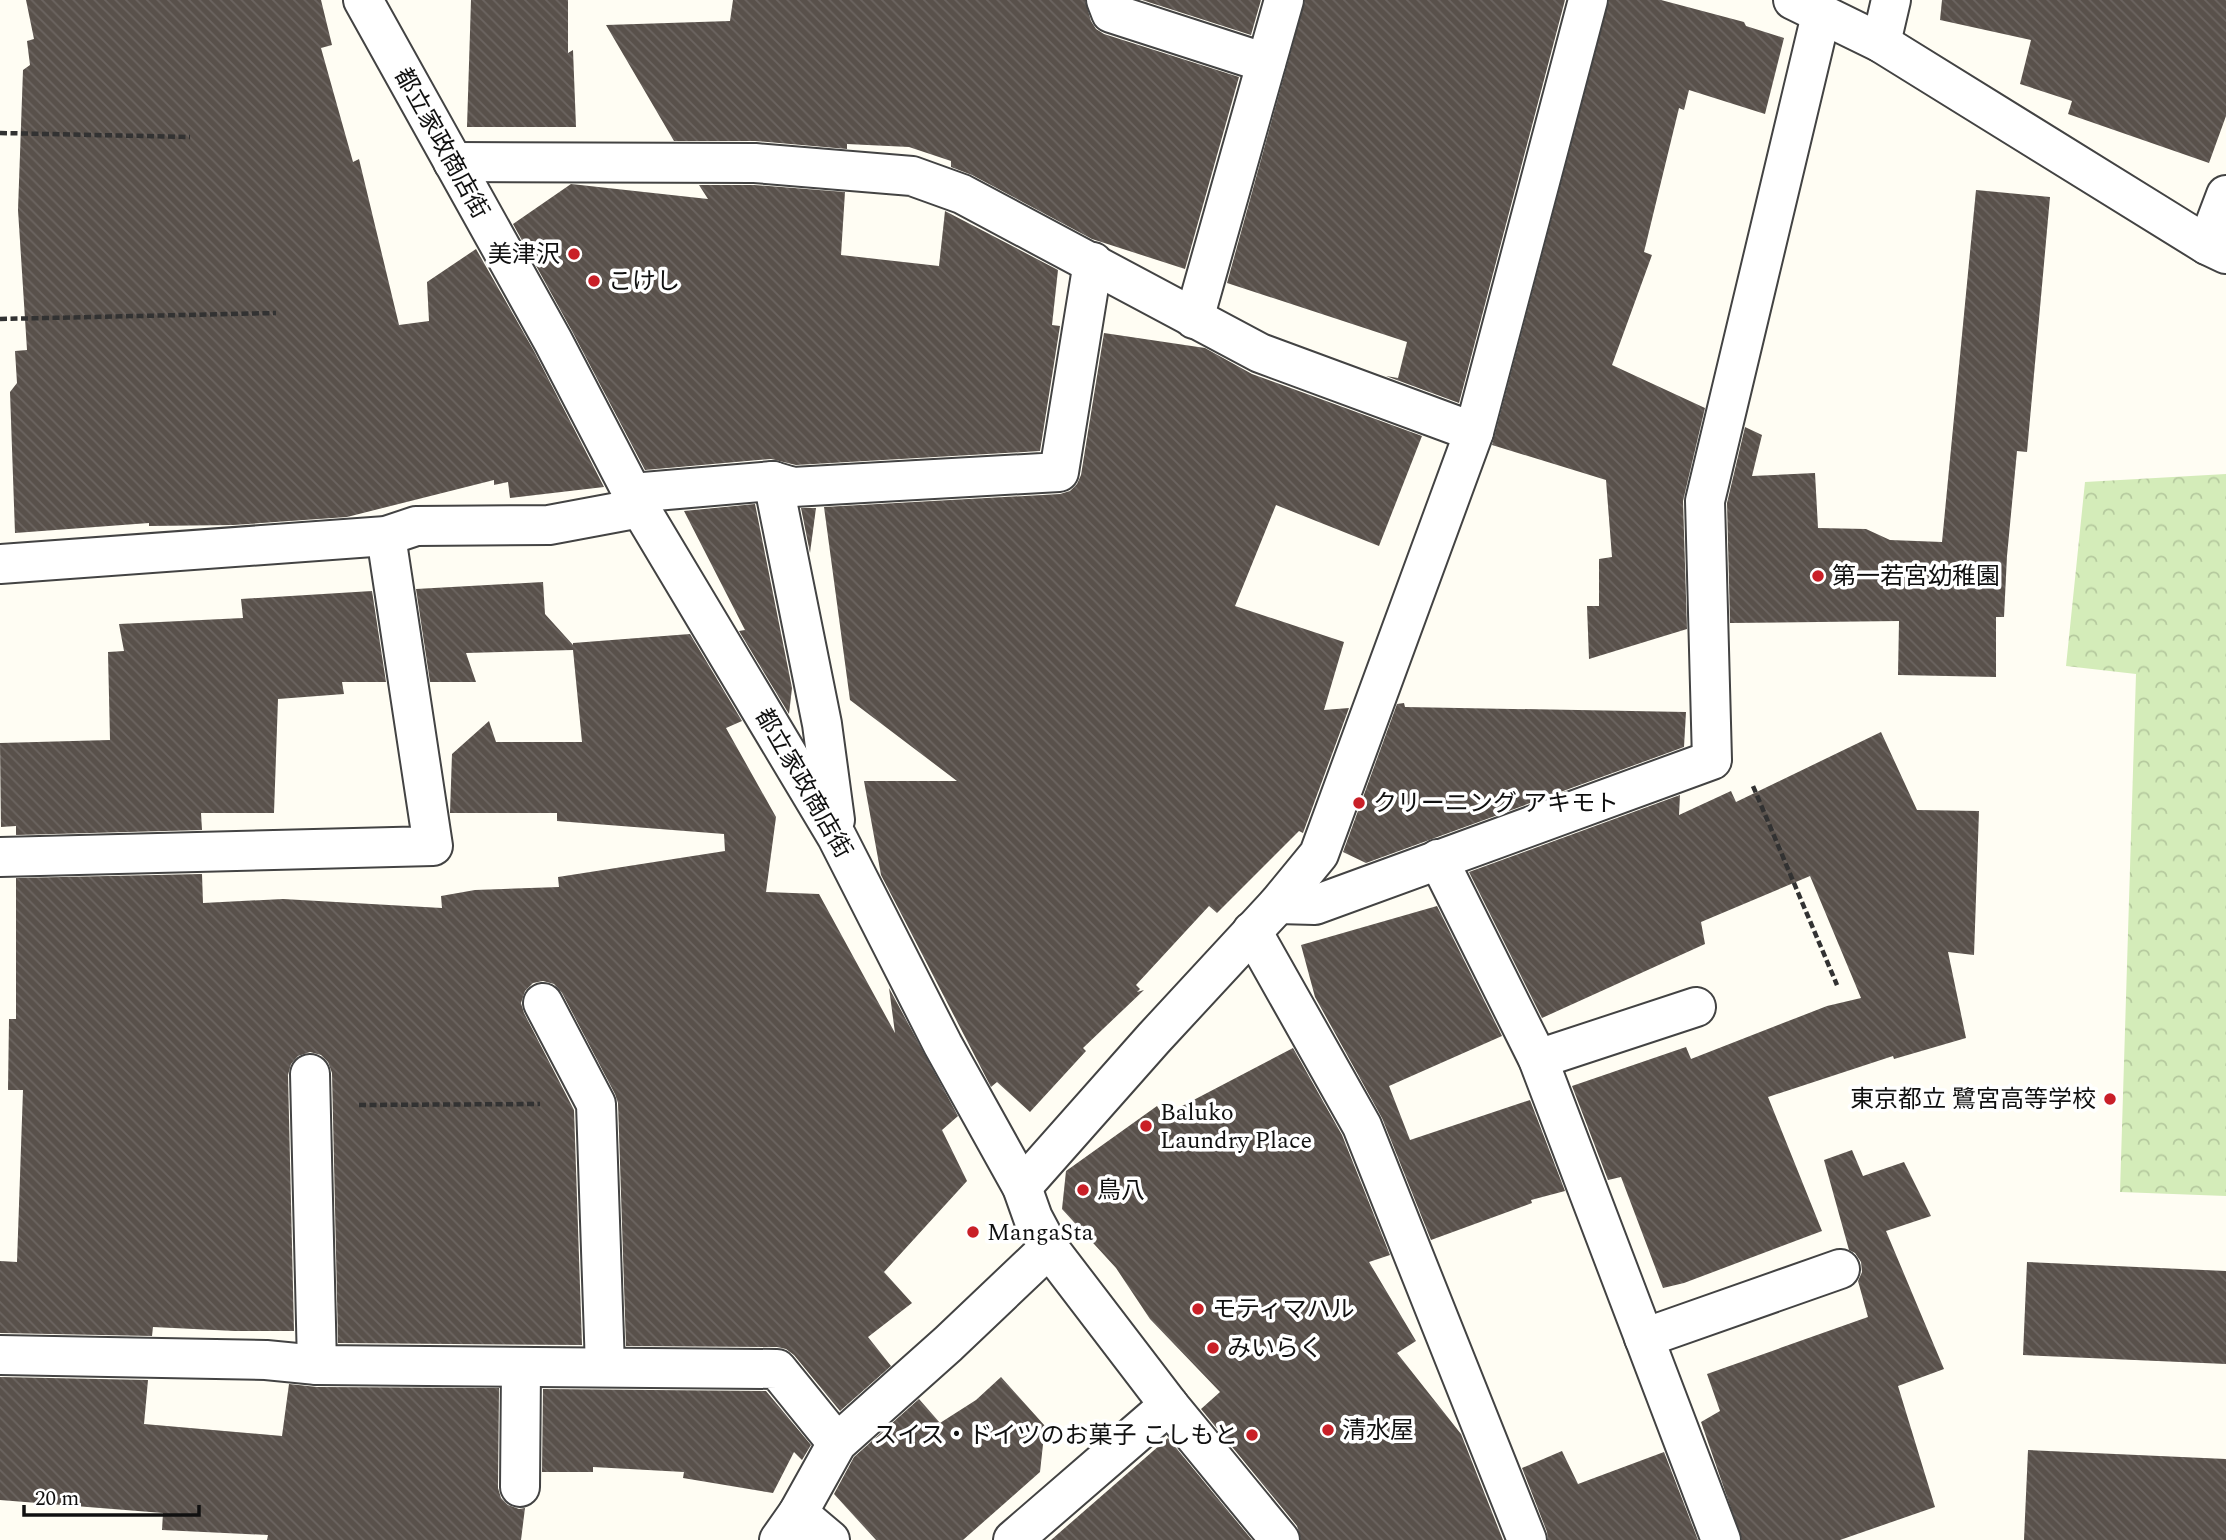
<svg xmlns="http://www.w3.org/2000/svg" width="2226" height="1540" viewBox="0 0 2226 1540" font-family="Spectral,'Noto Sans JP',serif">
  <style>
    .park { fill: url(#park-crowns) }
    .building { fill: url(#building-back-hatch) }
    .lines { fill: none; stroke-linecap: round; stroke-linejoin: round }
    .minor-casing { stroke: #434343; stroke-width: 42 }
    .path { stroke: #323232; stroke-width: 4.5; stroke-dasharray: 7 3.5; stroke-linecap: butt }
    .minor { stroke: #fff; stroke-width: 38 }
    .poi-dot { fill: #c91f27; stroke: #fff; stroke-width: 2.5 }
    .labels { text-anchor: middle; stroke-width: 7; stroke-linejoin: round; paint-order: stroke }
    .street-label { font-size: 24px; fill: #101010; stroke: #fff }
    .poi-label { font-size: 24px; fill: #101010; stroke: #fff; text-anchor: start }
  </style>
  <defs>
    <pattern id="park-crowns" width="20" height="18" patternUnits="userSpaceOnUse" patternTransform="scale(1.75)"><rect width="20" height="18" fill="#d4ecb9"/><path d="M2 6a3 3 0 1 1 6 0M12 15a3 3 0 1 1 6 0" fill="none" stroke="#b5c99e"/></pattern>
    <pattern id="building-back-hatch" width="6" height="6" patternUnits="userSpaceOnUse" patternTransform="scale(1.75)"><rect width="6" height="6" fill="#59514b"/><path d="M-1 5l2 2M0 0l6 6M5-1l2 2" fill="none" stroke="#6c6561"/></pattern>
  </defs>
  <rect width="100%" height="100%" fill="#fffdf3"/>
  <path class="park" d="M 2226,474 L 2226,1196 L 2120,1192 L 2136,674 L 2066,666 L 2085,482 Z"/>
  <g class="building">
    <path d="M 26,0 L 321,0 L 332,45 L 321,48 L 353,162 L 359,159 L 399,325 L 429,321 L 427,282 L 476,249 L 534,351 L 604,487 L 510,498 L 508,482 L 494,485 L 494,480 L 347,517 L 233,525 L 149,526 L 149,523 L 15,533 L 10,392 L 17,383 L 15,351 L 27,350 L 18,210 L 23,70 L 30,65 L 27,41 L 34,39 Z"/>
    <path d="M 471,0 L 568,0 L 568,53 L 573,50 L 576,127 L 467,127 Z"/>
    <path d="M 733,0 L 1085,0 L 1091,21 L 1096,29 L 1104,34 L 1239,77 L 1185,269 L 1092,239 L 972,175 L 951,167 L 951,161 L 909,147 L 847,144 L 847,149 L 755,141 L 674,141 L 606,25 L 730,21 Z"/>
    <path d="M 1142,0 L 1261,0 L 1251,35 Z"/>
    <path d="M 1305,0 L 1565,0 L 1459,403 L 1386,376 L 1398,378 L 1407,342 L 1227,283 Z"/>
    <path d="M 1609,0 L 1661,0 L 1744,22 L 1746,26 L 1784,38 L 1765,114 L 1689,90 L 1684,110 L 1679,108 L 1644,252 L 1652,255 L 1612,365 L 1705,408 L 1683,501 L 1687,629 L 1589,659 L 1587,606 L 1599,606 L 1599,559 L 1612,557 L 1606,480 L 1492,445 Z"/>
    <path d="M 1942,0 L 2226,0 L 2226,116 L 2209,163 L 2068,114 L 2072,101 L 2020,84 L 2031,40 L 1940,20 Z"/>
    <path d="M 571,184 L 708,199 L 699,185 L 754,185 L 845,192 L 841,255 L 939,266 L 945,211 L 1058,270 L 1052,325 L 1060,326 L 1040,451 L 796,465 L 771,459 L 645,470 L 572,331 L 513,224 Z"/>
    <path d="M 1976,190 L 2050,197 L 2027,452 L 2017,451 L 2007,556 L 2004,617 L 1996,617 L 1996,677 L 1898,675 L 1899,621 L 1730,623 L 1727,503 L 1745,427 L 1762,435 L 1752,476 L 1815,473 L 1818,528 L 1866,529 L 1890,540 L 1942,542 Z"/>
    <path d="M 1104,333 L 1205,348 L 1252,374 L 1422,436 L 1379,546 L 1276,505 L 1235,606 L 1344,642 L 1324,710 L 1349,708 L 1303,833 L 1299,831 L 1217,913 L 1209,906 L 1136,985 L 1140,989 L 1137,992 L 1144,990 L 1083,1048 L 1086,1051 L 1030,1112 L 997,1082 L 991,1087 L 881,875 L 864,781 L 957,781 L 850,700 L 824,507 L 1060,494 L 1070,491 L 1077,484 L 1081,475 Z"/>
    <path d="M 755,504 L 792,688 L 789,714 L 739,631 L 745,630 L 684,511 Z"/>
    <path d="M 801,508 L 816,508 L 810,553 Z"/>
    <path d="M 543,582 L 545,614 L 573,645 L 573,643 L 690,634 L 742,721 L 726,728 L 776,817 L 766,892 L 819,894 L 895,1033 L 889,988 L 958,1116 L 942,1130 L 967,1181 L 884,1272 L 912,1303 L 868,1337 L 891,1366 L 840,1411 L 794,1355 L 786,1349 L 777,1347 L 626,1346 L 618,1103 L 615,1094 L 562,993 L 554,984 L 543,981 L 533,983 L 525,991 L 521,1003 L 524,1013 L 574,1110 L 582,1345 L 338,1343 L 332,1073 L 328,1062 L 321,1055 L 310,1052 L 298,1056 L 291,1064 L 288,1075 L 294,1331 L 235,1331 L 153,1327 L 152,1336 L 0,1333 L 0,1261 L 17,1262 L 23,1090 L 8,1090 L 9,1019 L 16,1019 L 16,878 L 202,874 L 203,903 L 283,899 L 442,908 L 441,896 L 475,890 L 559,887 L 558,877 L 725,851 L 724,834 L 557,821 L 557,813 L 450,813 L 452,754 L 489,721 L 496,742 L 582,742 L 573,650 L 466,653 L 476,682 L 430,682 L 416,589 Z"/>
    <path d="M 372,591 L 386,682 L 342,682 L 344,694 L 278,699 L 274,813 L 201,813 L 202,830 L 16,835 L 16,826 L 1,827 L 0,743 L 110,740 L 108,652 L 124,651 L 119,624 L 243,618 L 241,599 Z"/>
    <path d="M 1404,703 L 1405,707 L 1686,712 L 1684,747 L 1366,863 L 1343,852 L 1397,704 Z"/>
    <path d="M 1881,732 L 1917,810 L 1979,811 L 1974,955 L 1948,952 L 1966,1038 L 1894,1059 L 1893,1056 L 1768,1097 L 1822,1231 L 1684,1283 L 1663,1288 L 1621,1177 L 1608,1180 L 1572,1086 L 1686,1047 L 1691,1059 L 1827,1006 L 1861,998 L 1810,876 L 1701,922 L 1705,944 L 1542,1018 L 1469,872 L 1680,795 L 1679,815 L 1731,791 L 1736,802 Z"/>
    <path d="M 1437,906 L 1502,1036 L 1389,1086 L 1410,1140 L 1530,1100 L 1565,1191 L 1531,1200 L 1532,1203 L 1431,1240 L 1382,1118 L 1315,997 L 1301,945 Z"/>
    <path d="M 1293,1048 L 1342,1135 L 1390,1255 L 1369,1262 L 1416,1341 L 1397,1353 L 1461,1434 L 1503,1540 L 1301,1540 L 1297,1526 L 1201,1409 L 1220,1392 L 1150,1319 L 1116,1268 L 1062,1209 L 1066,1171 L 1157,1106 L 1163,1116 Z"/>
    <path d="M 1852,1150 L 1863,1176 L 1904,1162 L 1931,1216 L 1886,1231 L 1944,1369 L 1898,1386 L 1935,1507 L 1840,1540 L 1742,1540 L 1701,1422 L 1720,1411 L 1707,1374 L 1868,1317 L 1858,1281 L 1862,1272 L 1861,1262 L 1855,1253 L 1849,1250 L 1824,1160 Z"/>
    <path d="M 2027,1262 L 2226,1271 L 2226,1364 L 2023,1355 Z"/>
    <path d="M 0,1377 L 148,1380 L 144,1424 L 282,1436 L 289,1384 L 317,1387 L 499,1388 L 498,1488 L 501,1498 L 508,1505 L 519,1509 L 525,1508 L 521,1540 L 267,1540 L 268,1535 L 162,1530 L 163,1513 L 0,1500 Z"/>
    <path d="M 1001,1377 L 1045,1426 L 1040,1472 L 963,1540 L 876,1540 L 834,1494 L 854,1457 L 919,1399 L 940,1423 L 976,1400 Z"/>
    <path d="M 543,1389 L 766,1391 L 811,1445 L 802,1460 L 794,1452 L 773,1493 L 683,1478 L 684,1472 L 593,1467 L 593,1472 L 542,1472 Z"/>
    <path d="M 1168,1438 L 1252,1540 L 1051,1540 Z"/>
    <path d="M 2028,1450 L 2226,1459 L 2226,1540 L 2024,1540 Z"/>
    <path d="M 1562,1451 L 1578,1484 L 1664,1452 L 1698,1540 L 1548,1540 L 1547,1532 L 1522,1468 Z"/>
  </g>
  <g class="lines">
    <g class="minor-casing">
      <g id="minor">
        <path d="M 363,0 L 553,341 L 640,508 L 837,837 L 943,1045 L 1022,1187 L 1033,1218 L 1049,1248 L 1169,1405 L 1280,1540"/>
        <path d="M 1106,0 L 1111,13 L 1266,63"/>
        <path d="M 1793,0 L 1881,43 L 2207,245 L 2226,254"/>
        <path d="M 1881,43 L 1891,0"/>
        <path d="M 453,162 L 755,163 L 912,176 L 962,194 L 1260,353 L 1474,432"/>
        <path d="M 2207,245 L 2226,195"/>
        <path d="M 1194,319 L 1284,0"/>
        <path d="M 773,481 L 822,724 L 835,820"/>
        <path d="M 632,493 L 773,481 L 793,487 L 1059,472 L 1093,262"/>
        <path d="M 0,564 L 386,536 L 416,526 L 549,525 L 640,508"/>
        <path d="M 0,857 L 433,846 L 386,536"/>
        <path d="M 1438,859 L 1538,1059 L 1721,1540"/>
        <path d="M 1278,904 L 1315,905 L 1712,760 L 1705,501 L 1821,15"/>
        <path d="M 1252,931 L 1362,1126 L 1527,1540"/>
        <path d="M 543,1003 L 596,1104 L 605,1367"/>
        <path d="M 1538,1059 L 1696,1007"/>
        <path d="M 310,1074 L 317,1365"/>
        <path d="M 1022,1187 L 1154,1038 L 1278,904 L 1319,854 L 1474,432 L 1588,0"/>
        <path d="M 1644,1338 L 1840,1269"/>
        <path d="M 0,1355 L 266,1360 L 317,1365 L 777,1369 L 837,1443"/>
        <path d="M 520,1487 L 521,1367"/>
        <path d="M 798,1513 L 830,1540"/>
        <path d="M 779,1540 L 798,1513 L 837,1443 L 948,1344 L 1049,1248"/>
        <path d="M 1013,1540 L 1169,1405"/>
      </g>
    </g>
    <g class="path">
      <path d="M 0,133 L 190,137"/>
      <path d="M 0,319 L 276,313"/>
      <path d="M 1753,786 L 1837,985"/>
      <path d="M 359,1105 L 540,1104"/>
    </g>
    <use href="#minor" class="minor"/>
  </g>
  <g class="poi-dot">
    <circle cx="574" cy="254" r="7"/>
    <circle cx="594" cy="281" r="7"/>
    <circle cx="1818" cy="576" r="7"/>
    <circle cx="1359" cy="803" r="7"/>
    <circle cx="2110" cy="1099" r="7"/>
    <circle cx="1146" cy="1126" r="7"/>
    <circle cx="1083" cy="1190" r="7"/>
    <circle cx="973" cy="1232" r="7"/>
    <circle cx="1198" cy="1309" r="7"/>
    <circle cx="1213" cy="1348" r="7"/>
    <circle cx="1328" cy="1430" r="7"/>
    <circle cx="1252" cy="1435" r="7"/>
  </g>
  <g class="labels">
    <g class="street-label">
      <text transform="translate(442 143) rotate(61)" y="8">都立家政商店街</text>
      <text transform="translate(804 783) rotate(60)" y="8">都立家政商店街</text>
    </g>
    <g class="poi-label">
      <text x="560" y="262" text-anchor="end">美津沢</text>
      <text x="608" y="289">こけし</text>
      <text x="1832" y="584">第一若宮幼稚園</text>
      <text x="1373" y="811">クリーニング アキモト</text>
      <text x="2096" y="1107" text-anchor="end">東京都立 鷺宮高等学校</text>
      <text x="1160" y="1120">Baluko<tspan x="1160" dy="28">Laundry Place</tspan></text>
      <text x="1097" y="1198">鳥八</text>
      <text x="987" y="1240">MangaSta</text>
      <text x="1212" y="1317">モティマハル</text>
      <text x="1227" y="1356">みいらく</text>
      <text x="1342" y="1438">清水屋</text>
      <text x="1238" y="1443" text-anchor="end">スイス・ドイツのお菓子 こしもと</text>
    </g>
  </g>
  <path d="M24 1505v10h175v-10" fill="none" stroke="#101010" stroke-width="3.5"/>
  <text x="35" y="1505" font-size="21" fill="#101010" stroke="#ffffff" stroke-width="5" paint-order="stroke">20 m</text>
</svg>
